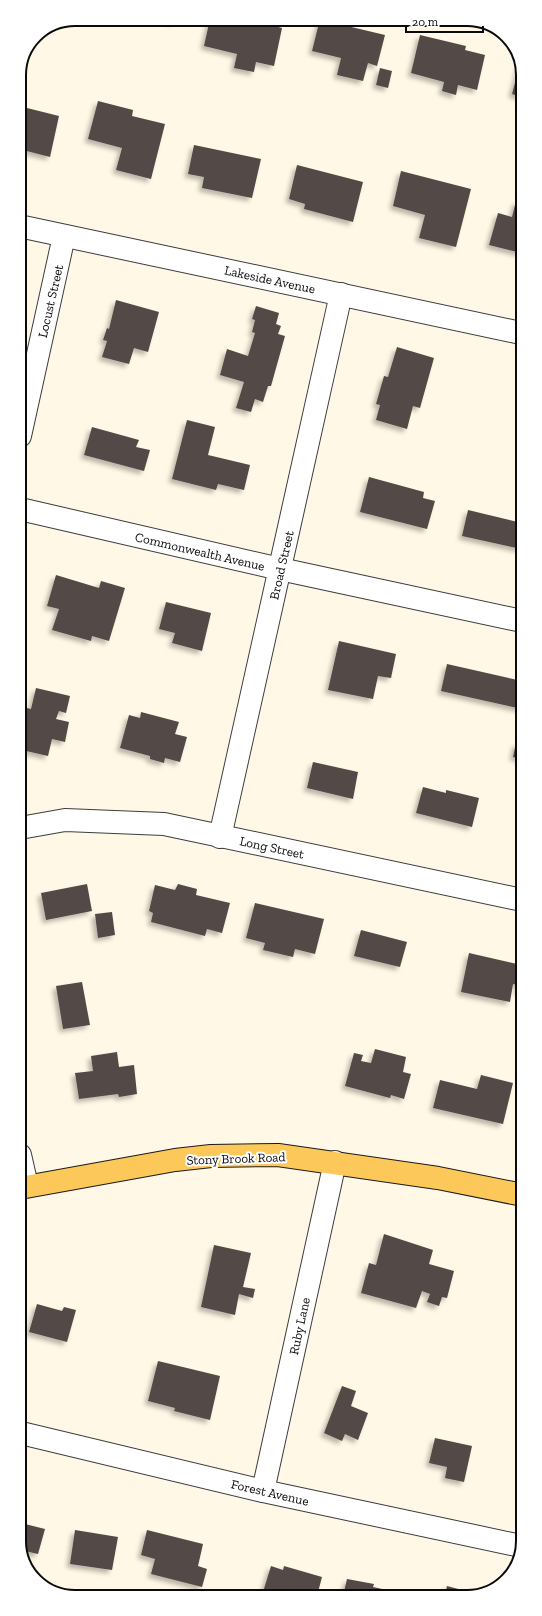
<svg xmlns="http://www.w3.org/2000/svg" width="542" height="1616" viewBox="0 0 542 1616" font-family="'Zilla Slab',serif">
  <style>
    .building { fill: #524a46; filter: url(#shadow) }
    .lines { fill: none; stroke-linecap: round; stroke-linejoin: round }
    .minor-casing { stroke: #3d3d3d; stroke-width: 24 }
    .major-casing { stroke: #1b1b1b; stroke-width: 24 }
    .minor { stroke: #fff; stroke-width: 22 }
    .major { stroke: #fcc859; stroke-width: 22 }
    .labels { text-anchor: middle; stroke-width: 4; stroke-linejoin: round; paint-order: stroke }
    .street-label { font-size: 13px; fill: #0a0a0a; stroke: #fff }
    .rim { fill: none; stroke: #0a0a0a; stroke-width: 2 }
  </style>
  <defs>
    <filter id="shadow"><feDropShadow dx="-3.5" dy="3.5" stdDeviation="2" flood-color="#0004"/></filter>
  </defs>
  <rect width="100%" height="100%" fill="#fff8e6"/>
  <g class="building">
    <path d="M 163,19 L 176,19 L 175,22 Z"/>
    <path d="M 210,19 L 249,19 L 282,28 L 274,66 L 256,62 L 254,72 L 234,68 L 237,54 L 204,46 Z"/>
    <path d="M 320,19 L 344,19 L 343,25 L 385,35 L 377,66 L 368,63 L 363,81 L 337,75 L 341,58 L 312,51 Z"/>
    <path d="M 420,35 L 466,46 L 465,50 L 485,55 L 477,90 L 458,85 L 456,95 L 442,91 L 444,82 L 411,73 Z"/>
    <path d="M 521,60 L 521,97 L 512,94 Z"/>
    <path d="M 380,68 L 392,71 L 388,88 L 376,85 Z"/>
    <path d="M 98,101 L 133,110 L 132,116 L 165,124 L 151,179 L 116,170 L 122,148 L 88,139 Z"/>
    <path d="M 19,106 L 59,116 L 50,157 L 19,149 Z"/>
    <path d="M 194,145 L 261,159 L 252,198 L 202,188 L 204,177 L 188,174 Z"/>
    <path d="M 297,165 L 363,182 L 353,222 L 304,209 L 305,204 L 289,199 Z"/>
    <path d="M 401,171 L 471,189 L 456,247 L 419,238 L 425,215 L 393,206 Z"/>
    <path d="M 516,201 L 521,202 L 521,253 L 489,245 L 498,213 L 512,217 Z"/>
    <path d="M 116,300 L 159,312 L 148,352 L 134,348 L 129,364 L 102,357 L 107,341 L 103,340 L 107,328 L 109,329 Z"/>
    <path d="M 256,306 L 279,313 L 276,324 L 281,326 L 278,334 L 285,336 L 271,386 L 268,386 L 263,402 L 255,399 L 251,412 L 236,408 L 244,382 L 220,375 L 227,349 L 248,356 L 255,333 L 252,332 L 255,320 L 252,319 Z"/>
    <path d="M 397,347 L 434,358 L 420,408 L 413,406 L 407,429 L 376,420 L 380,405 L 376,404 L 384,376 L 388,377 Z"/>
    <path d="M 187,420 L 215,427 L 208,455 L 250,465 L 244,490 L 218,484 L 216,490 L 172,479 Z"/>
    <path d="M 92,427 L 139,440 L 136,447 L 150,450 L 144,471 L 84,455 Z"/>
    <path d="M 369,477 L 424,492 L 423,498 L 435,501 L 427,529 L 360,512 Z"/>
    <path d="M 468,510 L 522,523 L 521,549 L 462,536 Z"/>
    <path d="M 56,575 L 99,588 L 101,581 L 125,588 L 109,641 L 92,636 L 91,641 L 52,630 L 59,609 L 47,606 Z"/>
    <path d="M 166,602 L 211,613 L 202,651 L 172,643 L 175,633 L 159,629 Z"/>
    <path d="M 339,641 L 396,654 L 391,678 L 378,676 L 373,699 L 328,690 Z"/>
    <path d="M 447,664 L 522,681 L 522,709 L 441,691 Z"/>
    <path d="M 36,688 L 70,696 L 66,713 L 59,711 L 56,719 L 69,722 L 65,742 L 52,739 L 48,756 L 22,750 L 27,732 L 21,730 L 27,708 L 31,709 Z"/>
    <path d="M 141,712 L 179,722 L 175,734 L 187,737 L 180,762 L 165,758 L 164,763 L 150,759 L 150,756 L 120,748 L 129,715 L 140,718 Z"/>
    <path d="M 516,743 L 522,744 L 522,759 L 513,757 Z"/>
    <path d="M 313,762 L 358,772 L 353,799 L 307,788 Z"/>
    <path d="M 423,787 L 446,793 L 446,790 L 479,798 L 472,827 L 416,813 Z"/>
    <path d="M 87,884 L 92,911 L 46,920 L 41,893 Z"/>
    <path d="M 178,884 L 197,889 L 196,895 L 230,903 L 222,933 L 207,929 L 205,936 L 151,922 L 153,913 L 149,911 L 155,885 L 175,890 Z"/>
    <path d="M 255,903 L 324,919 L 315,954 L 295,949 L 293,957 L 263,950 L 265,943 L 246,938 Z"/>
    <path d="M 112,912 L 115,935 L 98,938 L 95,914 Z"/>
    <path d="M 361,930 L 407,942 L 400,967 L 354,956 Z"/>
    <path d="M 469,953 L 517,964 L 516,971 L 520,972 L 522,965 L 522,993 L 517,991 L 519,985 L 513,984 L 510,1002 L 461,992 Z"/>
    <path d="M 82,982 L 90,1025 L 63,1029 L 56,986 Z"/>
    <path d="M 375,1049 L 406,1057 L 403,1072 L 411,1074 L 404,1099 L 391,1095 L 390,1098 L 345,1086 L 354,1053 L 363,1055 L 361,1061 L 371,1063 Z"/>
    <path d="M 117,1052 L 119,1067 L 134,1065 L 137,1094 L 119,1097 L 118,1094 L 79,1099 L 75,1073 L 93,1071 L 91,1056 Z"/>
    <path d="M 481,1075 L 513,1083 L 503,1124 L 433,1108 L 440,1080 L 477,1089 Z"/>
    <path d="M 384,1234 L 433,1250 L 429,1264 L 454,1271 L 447,1298 L 442,1297 L 439,1306 L 427,1302 L 430,1294 L 422,1291 L 416,1308 L 361,1293 L 369,1263 L 376,1265 Z"/>
    <path d="M 214,1245 L 251,1253 L 243,1287 L 255,1289 L 253,1298 L 239,1294 L 235,1315 L 201,1307 Z"/>
    <path d="M 37,1304 L 62,1311 L 64,1307 L 76,1310 L 67,1342 L 29,1332 Z"/>
    <path d="M 158,1361 L 220,1376 L 210,1420 L 174,1411 L 175,1408 L 148,1401 Z"/>
    <path d="M 342,1386 L 356,1391 L 351,1406 L 368,1413 L 358,1440 L 345,1434 L 342,1441 L 324,1433 Z"/>
    <path d="M 435,1438 L 472,1446 L 464,1482 L 445,1478 L 447,1467 L 429,1463 Z"/>
    <path d="M 21,1523 L 45,1529 L 38,1554 L 21,1550 Z"/>
    <path d="M 75,1530 L 118,1537 L 112,1570 L 70,1564 Z"/>
    <path d="M 147,1530 L 203,1544 L 198,1566 L 207,1569 L 202,1587 L 151,1574 L 155,1559 L 141,1555 Z"/>
    <path d="M 271,1566 L 283,1570 L 284,1566 L 322,1577 L 317,1596 L 251,1596 L 253,1589 L 263,1592 Z"/>
    <path d="M 347,1579 L 374,1584 L 373,1587 L 410,1595 L 343,1596 Z"/>
    <path d="M 447,1586 L 481,1595 L 445,1595 Z"/>
  </g>
  <g class="lines">
    <g class="minor-casing">
      <g id="minor">
        <path d="M 19,226 L 521,333"/>
        <path d="M 20,436 L 64,236"/>
        <path d="M 20,509 L 280,569 L 522,621"/>
        <path d="M 20,828 L 65,820 L 164,824 L 522,900"/>
        <path d="M 220,837 L 341,294"/>
        <path d="M 20,1155 L 27,1186"/>
        <path d="M 21,1433 L 263,1491 L 521,1546"/>
        <path d="M 263,1491 L 335,1162"/>
      </g>
    </g>
    <g class="major-casing">
      <path id="major" d="M 20,1188 L 175,1160 L 211,1156 L 278,1155 L 438,1178 L 523,1195"/>
    </g>
    <use href="#minor" class="minor"/>
    <use href="#major" class="major"/>
  </g>
  <g class="labels">
    <g class="street-label">
      <text transform="translate(270 279) rotate(12)" y="5">Lakeside Avenue</text>
      <text transform="translate(50 301) rotate(-77)" y="5">Locust Street</text>
      <text transform="translate(200 551) rotate(13)" y="5">Commonwealth Avenue</text>
      <text transform="translate(281 565) rotate(-77)" y="5">Broad Street</text>
      <text transform="translate(272 847) rotate(12)" y="5">Long Street</text>
      <text transform="translate(236 1158) rotate(-2)" y="5">Stony Brook Road</text>
      <text transform="translate(299 1326) rotate(-78)" y="5">Ruby Lane</text>
      <text transform="translate(270 1492) rotate(13)" y="5">Forest Avenue</text>
    </g>
  </g>
  <path d="M0 0H542V1616H0ZM75 26H467A49 49 0 0 1 516 75V1541A49 49 0 0 1 467 1590H75A49 49 0 0 1 26 1541V75A49 49 0 0 1 75 26Z" fill="#fff" fill-rule="evenodd"/>
  <path class="rim" d="M75 26H467A49 49 0 0 1 516 75V1541A49 49 0 0 1 467 1590H75A49 49 0 0 1 26 1541V75A49 49 0 0 1 75 26Z"/>
  <path d="M406 26v6h77v-6" fill="none" stroke="#0a0a0a" stroke-width="2"/>
  <text x="412" y="26" font-size="12" fill="#0a0a0a" stroke="#ffffff" stroke-width="3" paint-order="stroke">20 m</text>
</svg>
